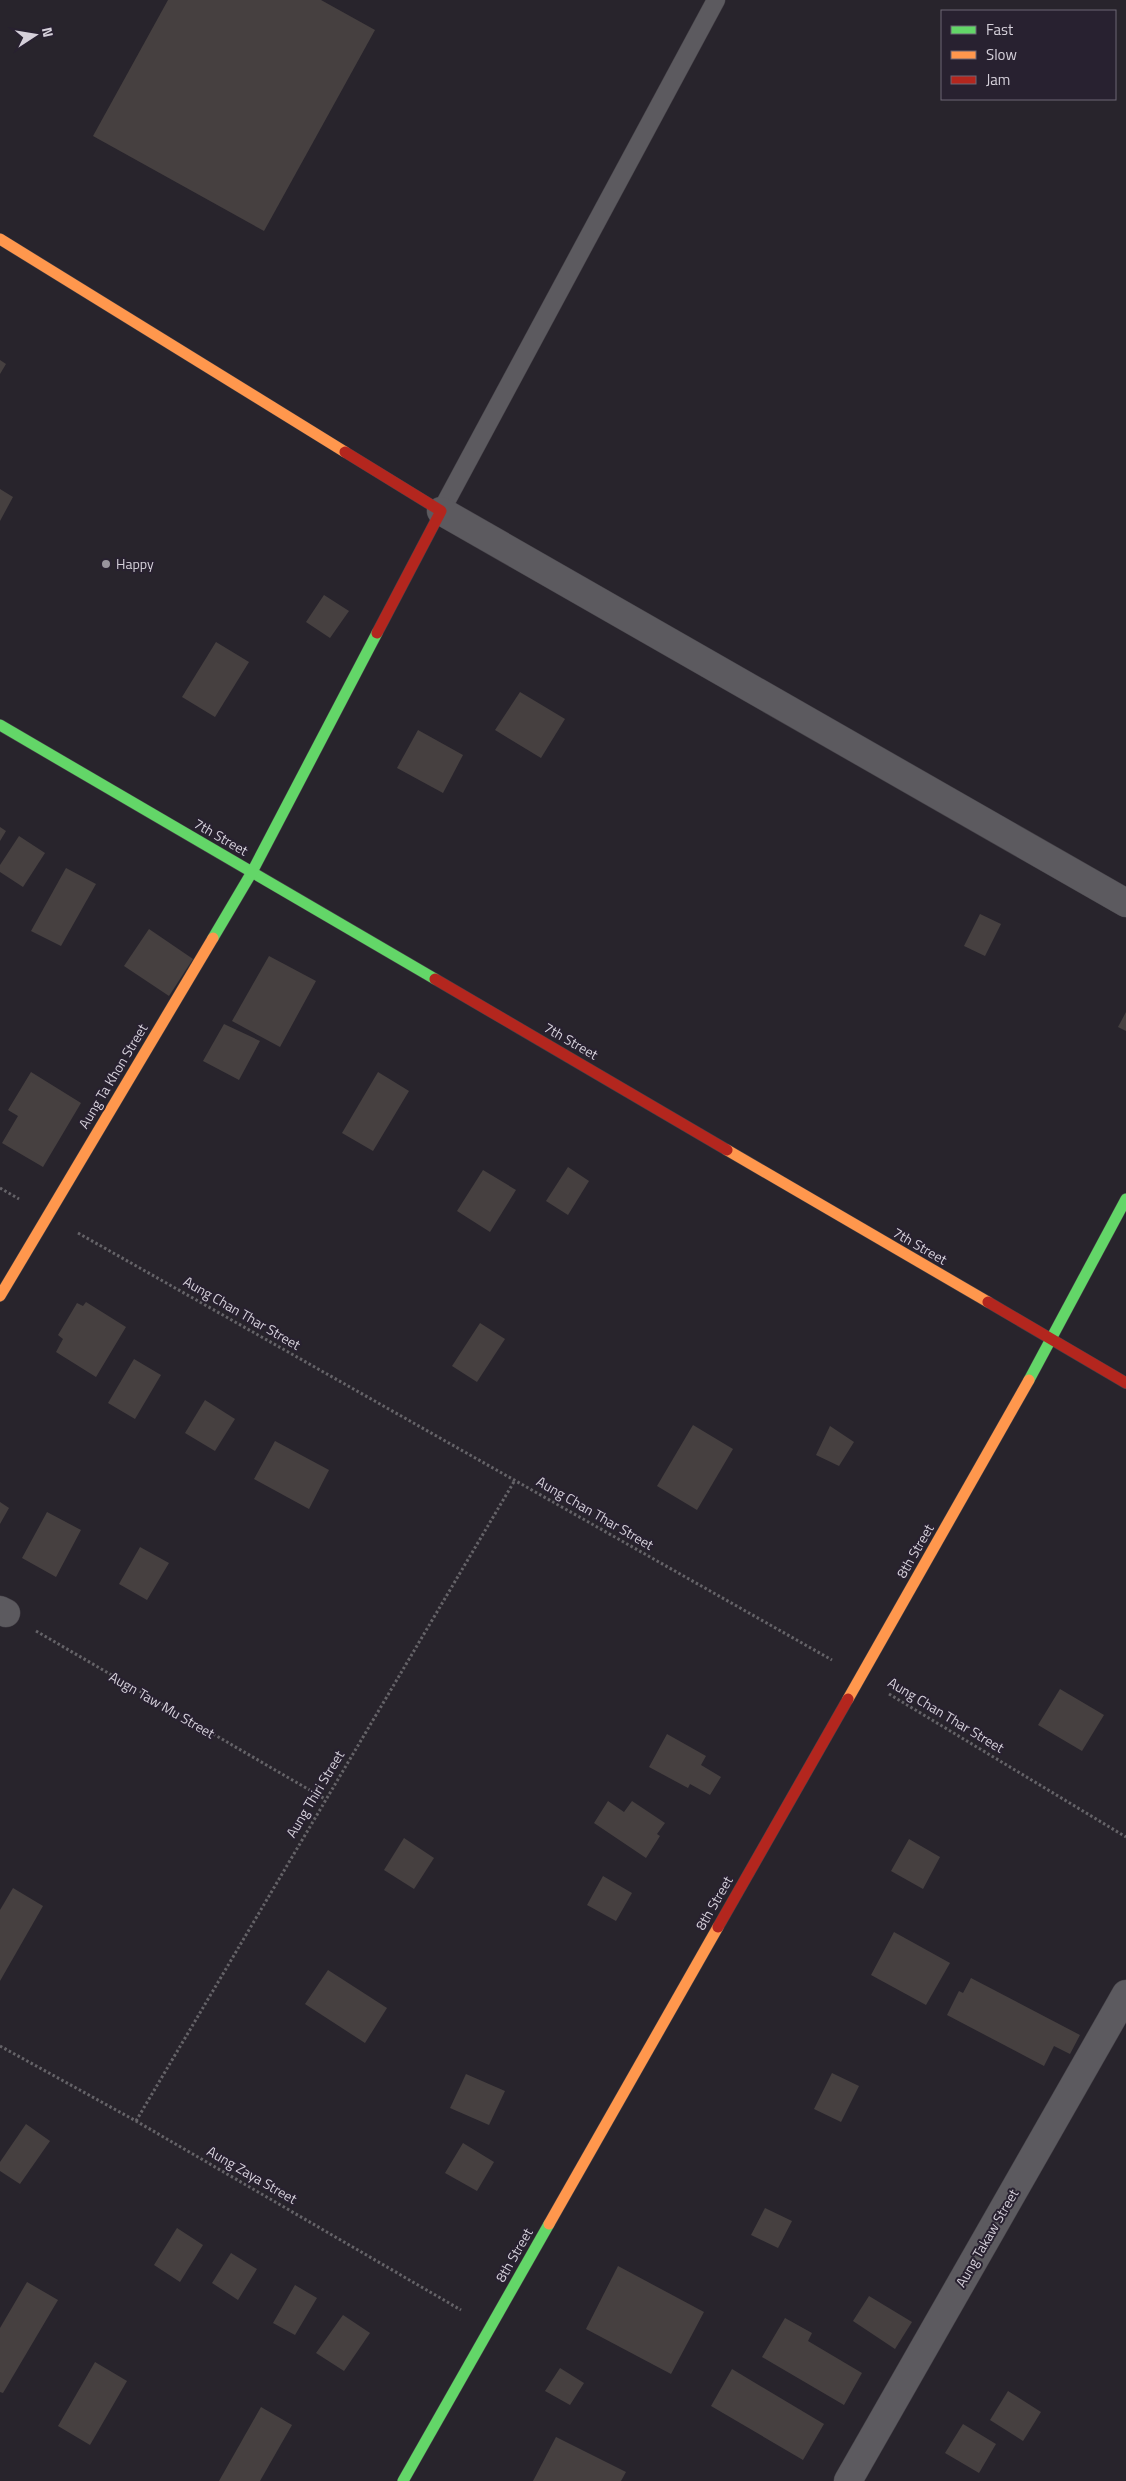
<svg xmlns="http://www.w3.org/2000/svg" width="1126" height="2481" viewBox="0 0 1126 2481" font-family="'Titillium Web',sans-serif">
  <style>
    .building { fill: #464040 }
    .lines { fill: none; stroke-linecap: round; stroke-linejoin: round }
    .lane-casing { stroke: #444047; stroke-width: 19 }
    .street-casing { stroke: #444047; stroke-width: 29 }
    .fast-casing { stroke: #444047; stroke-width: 12 }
    .slow-casing { stroke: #444047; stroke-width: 12 }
    .jam-casing { stroke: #444047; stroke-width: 12 }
    .path { stroke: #656368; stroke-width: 3; stroke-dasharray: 2.5 2.5; stroke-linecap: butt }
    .lane { stroke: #5c5a5f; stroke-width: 18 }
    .street { stroke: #5c5a5f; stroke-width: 28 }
    .fast { stroke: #63d668; stroke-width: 11 }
    .slow { stroke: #ff974d; stroke-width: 11 }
    .jam { stroke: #b3261e; stroke-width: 11 }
    .poi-dot { fill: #98949d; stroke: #282130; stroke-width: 2 }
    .labels { text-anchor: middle; stroke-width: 4; stroke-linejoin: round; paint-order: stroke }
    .poi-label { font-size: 14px; fill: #d5d0da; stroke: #282130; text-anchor: start }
    .street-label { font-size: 14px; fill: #d5d0da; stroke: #282130 }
  </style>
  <rect width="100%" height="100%" fill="#28242c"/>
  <g class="building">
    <path d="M 168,0 L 321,0 L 375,30 L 264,231 L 93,136 Z"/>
    <path d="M 0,360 L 6,364 L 0,374 Z"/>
    <path d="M 0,489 L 13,497 L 0,521 Z"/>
    <path d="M 324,595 L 349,611 L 330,638 L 306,622 Z"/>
    <path d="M 216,642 L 249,662 L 215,717 L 182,697 Z"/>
    <path d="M 520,692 L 565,719 L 541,758 L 495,730 Z"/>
    <path d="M 418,730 L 463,755 L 443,793 L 397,768 Z"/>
    <path d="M 0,827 L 6,831 L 0,841 Z"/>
    <path d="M 19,836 L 45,853 L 23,887 L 0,872 L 0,865 Z"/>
    <path d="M 66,868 L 96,884 L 61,946 L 31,931 Z"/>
    <path d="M 980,914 L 1001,924 L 985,956 L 964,946 Z"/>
    <path d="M 149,929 L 193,959 L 169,996 L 124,966 Z"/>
    <path d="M 269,956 L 316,981 L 280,1047 L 232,1021 Z"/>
    <path d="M 1126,1012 L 1126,1031 L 1118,1027 Z"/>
    <path d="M 224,1024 L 260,1041 L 239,1080 L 203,1061 Z"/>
    <path d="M 31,1072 L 81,1103 L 43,1167 L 2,1143 L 18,1116 L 8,1110 Z"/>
    <path d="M 378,1072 L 409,1091 L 373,1151 L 342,1133 Z"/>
    <path d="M 568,1167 L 589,1181 L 568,1215 L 546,1201 Z"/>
    <path d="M 483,1170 L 516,1190 L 490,1232 L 457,1211 Z"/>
    <path d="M 86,1302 L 126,1327 L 96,1377 L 56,1352 L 63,1339 L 58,1335 L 77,1303 L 83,1306 Z"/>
    <path d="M 480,1323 L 505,1339 L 477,1382 L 452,1366 Z"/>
    <path d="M 134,1359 L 161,1375 L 135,1419 L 108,1403 Z"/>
    <path d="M 205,1400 L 235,1419 L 215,1451 L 185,1433 Z"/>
    <path d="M 693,1425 L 733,1449 L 697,1510 L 657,1486 Z"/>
    <path d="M 830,1426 L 854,1442 L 839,1466 L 816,1455 Z"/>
    <path d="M 275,1441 L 329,1470 L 309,1509 L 254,1479 Z"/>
    <path d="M 0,1502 L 9,1508 L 0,1524 Z"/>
    <path d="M 47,1512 L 81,1530 L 56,1577 L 22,1558 Z"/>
    <path d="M 140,1547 L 169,1563 L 147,1600 L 119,1584 Z"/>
    <path d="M 1060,1689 L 1104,1715 L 1082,1751 L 1038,1725 Z"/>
    <path d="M 667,1734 L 706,1756 L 701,1765 L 721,1777 L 710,1795 L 690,1784 L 688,1788 L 649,1767 Z"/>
    <path d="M 608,1801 L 624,1812 L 632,1801 L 665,1823 L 657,1834 L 660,1836 L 646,1858 L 594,1823 Z"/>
    <path d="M 404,1838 L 434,1858 L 414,1889 L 384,1870 Z"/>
    <path d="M 909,1839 L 940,1857 L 923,1889 L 891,1871 Z"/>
    <path d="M 603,1876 L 632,1893 L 616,1921 L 587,1905 Z"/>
    <path d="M 13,1888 L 43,1906 L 0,1981 L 0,1910 Z"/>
    <path d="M 894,1932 L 950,1963 L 926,2005 L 871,1975 Z"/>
    <path d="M 328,1970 L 387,2008 L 365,2043 L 305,2004 Z"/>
    <path d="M 971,1978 L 1080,2035 L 1070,2054 L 1054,2046 L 1044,2066 L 947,2015 L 959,1991 L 963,1993 Z"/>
    <path d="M 832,2073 L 859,2086 L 841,2122 L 814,2109 Z"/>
    <path d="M 466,2074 L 505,2091 L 489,2125 L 450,2108 Z"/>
    <path d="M 26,2124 L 50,2141 L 20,2184 L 0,2171 L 0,2162 Z"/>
    <path d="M 463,2143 L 494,2162 L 477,2191 L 445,2173 Z"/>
    <path d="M 765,2208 L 792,2221 L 778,2248 L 751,2235 Z"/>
    <path d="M 177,2228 L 203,2245 L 180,2282 L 154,2265 Z"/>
    <path d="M 231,2253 L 257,2269 L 238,2300 L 212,2283 Z"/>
    <path d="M 618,2266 L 704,2312 L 671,2374 L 586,2329 Z"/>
    <path d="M 27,2282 L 58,2300 L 3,2393 L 0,2392 L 0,2328 Z"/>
    <path d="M 295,2285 L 317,2298 L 295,2335 L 273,2323 Z"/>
    <path d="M 869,2296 L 912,2322 L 895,2349 L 853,2321 Z"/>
    <path d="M 343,2315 L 370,2333 L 344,2371 L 316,2353 Z"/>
    <path d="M 785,2318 L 812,2333 L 808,2341 L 862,2373 L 844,2405 L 762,2357 Z"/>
    <path d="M 95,2362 L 127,2381 L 90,2445 L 58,2426 Z"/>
    <path d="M 560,2368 L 584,2383 L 570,2405 L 545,2391 Z"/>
    <path d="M 732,2369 L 824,2424 L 803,2460 L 711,2406 Z"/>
    <path d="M 1008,2391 L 1041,2412 L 1023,2441 L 990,2420 Z"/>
    <path d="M 261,2407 L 292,2425 L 260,2481 L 219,2481 Z"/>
    <path d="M 963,2424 L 996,2444 L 979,2473 L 945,2453 Z"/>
    <path d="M 556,2437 L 626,2472 L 621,2481 L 533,2481 Z"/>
  </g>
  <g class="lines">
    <g class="lane-casing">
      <path id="lane" d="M 441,511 L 716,0"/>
    </g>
    <g class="street-casing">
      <g id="street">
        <path d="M 441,511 L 1126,903"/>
        <path d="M 0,1610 L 6,1613"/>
        <path d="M 848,2481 L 1126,1994"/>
      </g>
    </g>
    <g class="fast-casing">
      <g id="fast">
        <path d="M 0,725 L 435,979"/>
        <path d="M 213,938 L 252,872 L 377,633"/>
        <path d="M 1029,1380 L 1126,1199"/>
        <path d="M 403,2481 L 549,2224"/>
      </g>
    </g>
    <g class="slow-casing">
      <g id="slow">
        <path d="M 0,239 L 345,452"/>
        <path d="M 727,1150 L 988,1302"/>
        <path d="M 0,1296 L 213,938"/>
        <path d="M 848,1699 L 1029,1380"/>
        <path d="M 549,2224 L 718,1927"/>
      </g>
    </g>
    <g class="jam-casing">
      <g id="jam">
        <path d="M 345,452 L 441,511 L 377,633"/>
        <path d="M 435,979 L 727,1150"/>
        <path d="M 988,1302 L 1126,1383"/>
        <path d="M 718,1927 L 848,1699"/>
      </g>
    </g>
    <g class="path">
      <path d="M 0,1188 L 19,1199"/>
      <path d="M 78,1233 L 832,1660"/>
      <path d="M 36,1631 L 325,1799"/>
      <path d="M 889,1694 L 1126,1837"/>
      <path d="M 0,2046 L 136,2121 L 461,2310"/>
      <path d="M 136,2121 L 515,1480"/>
    </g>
    <use href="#lane" class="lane"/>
    <use href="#street" class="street"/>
    <use href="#fast" class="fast"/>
    <use href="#slow" class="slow"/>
    <use href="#jam" class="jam"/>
  </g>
  <circle class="poi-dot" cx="106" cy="564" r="5"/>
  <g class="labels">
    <g class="poi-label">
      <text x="116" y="569">Happy</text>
    </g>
    <g class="street-label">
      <text transform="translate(221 837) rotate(30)" y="5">7th Street</text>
      <text transform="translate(571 1041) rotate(30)" y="5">7th Street</text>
      <text transform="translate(113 1076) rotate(-59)" y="5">Aung Ta Khon Street</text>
      <text transform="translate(920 1246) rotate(30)" y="5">7th Street</text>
      <text transform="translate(242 1313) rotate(30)" y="5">Aung Chan Thar Street</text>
      <text transform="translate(595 1513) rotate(30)" y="5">Aung Chan Thar Street</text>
      <text transform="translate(915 1551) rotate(-60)" y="5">8th Street</text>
      <text transform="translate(162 1705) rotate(30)" y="5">Augn Taw Mu Street</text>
      <text transform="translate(946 1715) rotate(31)" y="5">Aung Chan Thar Street</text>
      <text transform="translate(315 1794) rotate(-59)" y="5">Aung Thiri Street</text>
      <text transform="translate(714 1903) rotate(-60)" y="5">8th Street</text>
      <text transform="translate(252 2175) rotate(30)" y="5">Aung Zaya Street</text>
      <text transform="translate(987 2238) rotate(-60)" y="5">Aung Takaw Street</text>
      <text transform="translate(514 2255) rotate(-60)" y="5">8th Street</text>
    </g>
  </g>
  <rect x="941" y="10" width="175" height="90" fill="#282130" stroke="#6d6774"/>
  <rect x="951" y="26" width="25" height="8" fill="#63d668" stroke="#6d6774"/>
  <text x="986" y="35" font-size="15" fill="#d5d0da">Fast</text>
  <rect x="951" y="51" width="25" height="8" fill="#ff974d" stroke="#6d6774"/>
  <text x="986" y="60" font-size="15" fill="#d5d0da">Slow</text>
  <rect x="951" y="76" width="25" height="8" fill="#b3261e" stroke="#6d6774"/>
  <text x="986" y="85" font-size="15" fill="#d5d0da">Jam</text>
  <g transform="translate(35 35) rotate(78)" stroke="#282130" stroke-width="4" paint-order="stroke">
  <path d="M0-4L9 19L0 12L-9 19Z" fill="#d5d0da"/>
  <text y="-8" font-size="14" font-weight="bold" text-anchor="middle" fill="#d5d0da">N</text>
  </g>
</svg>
